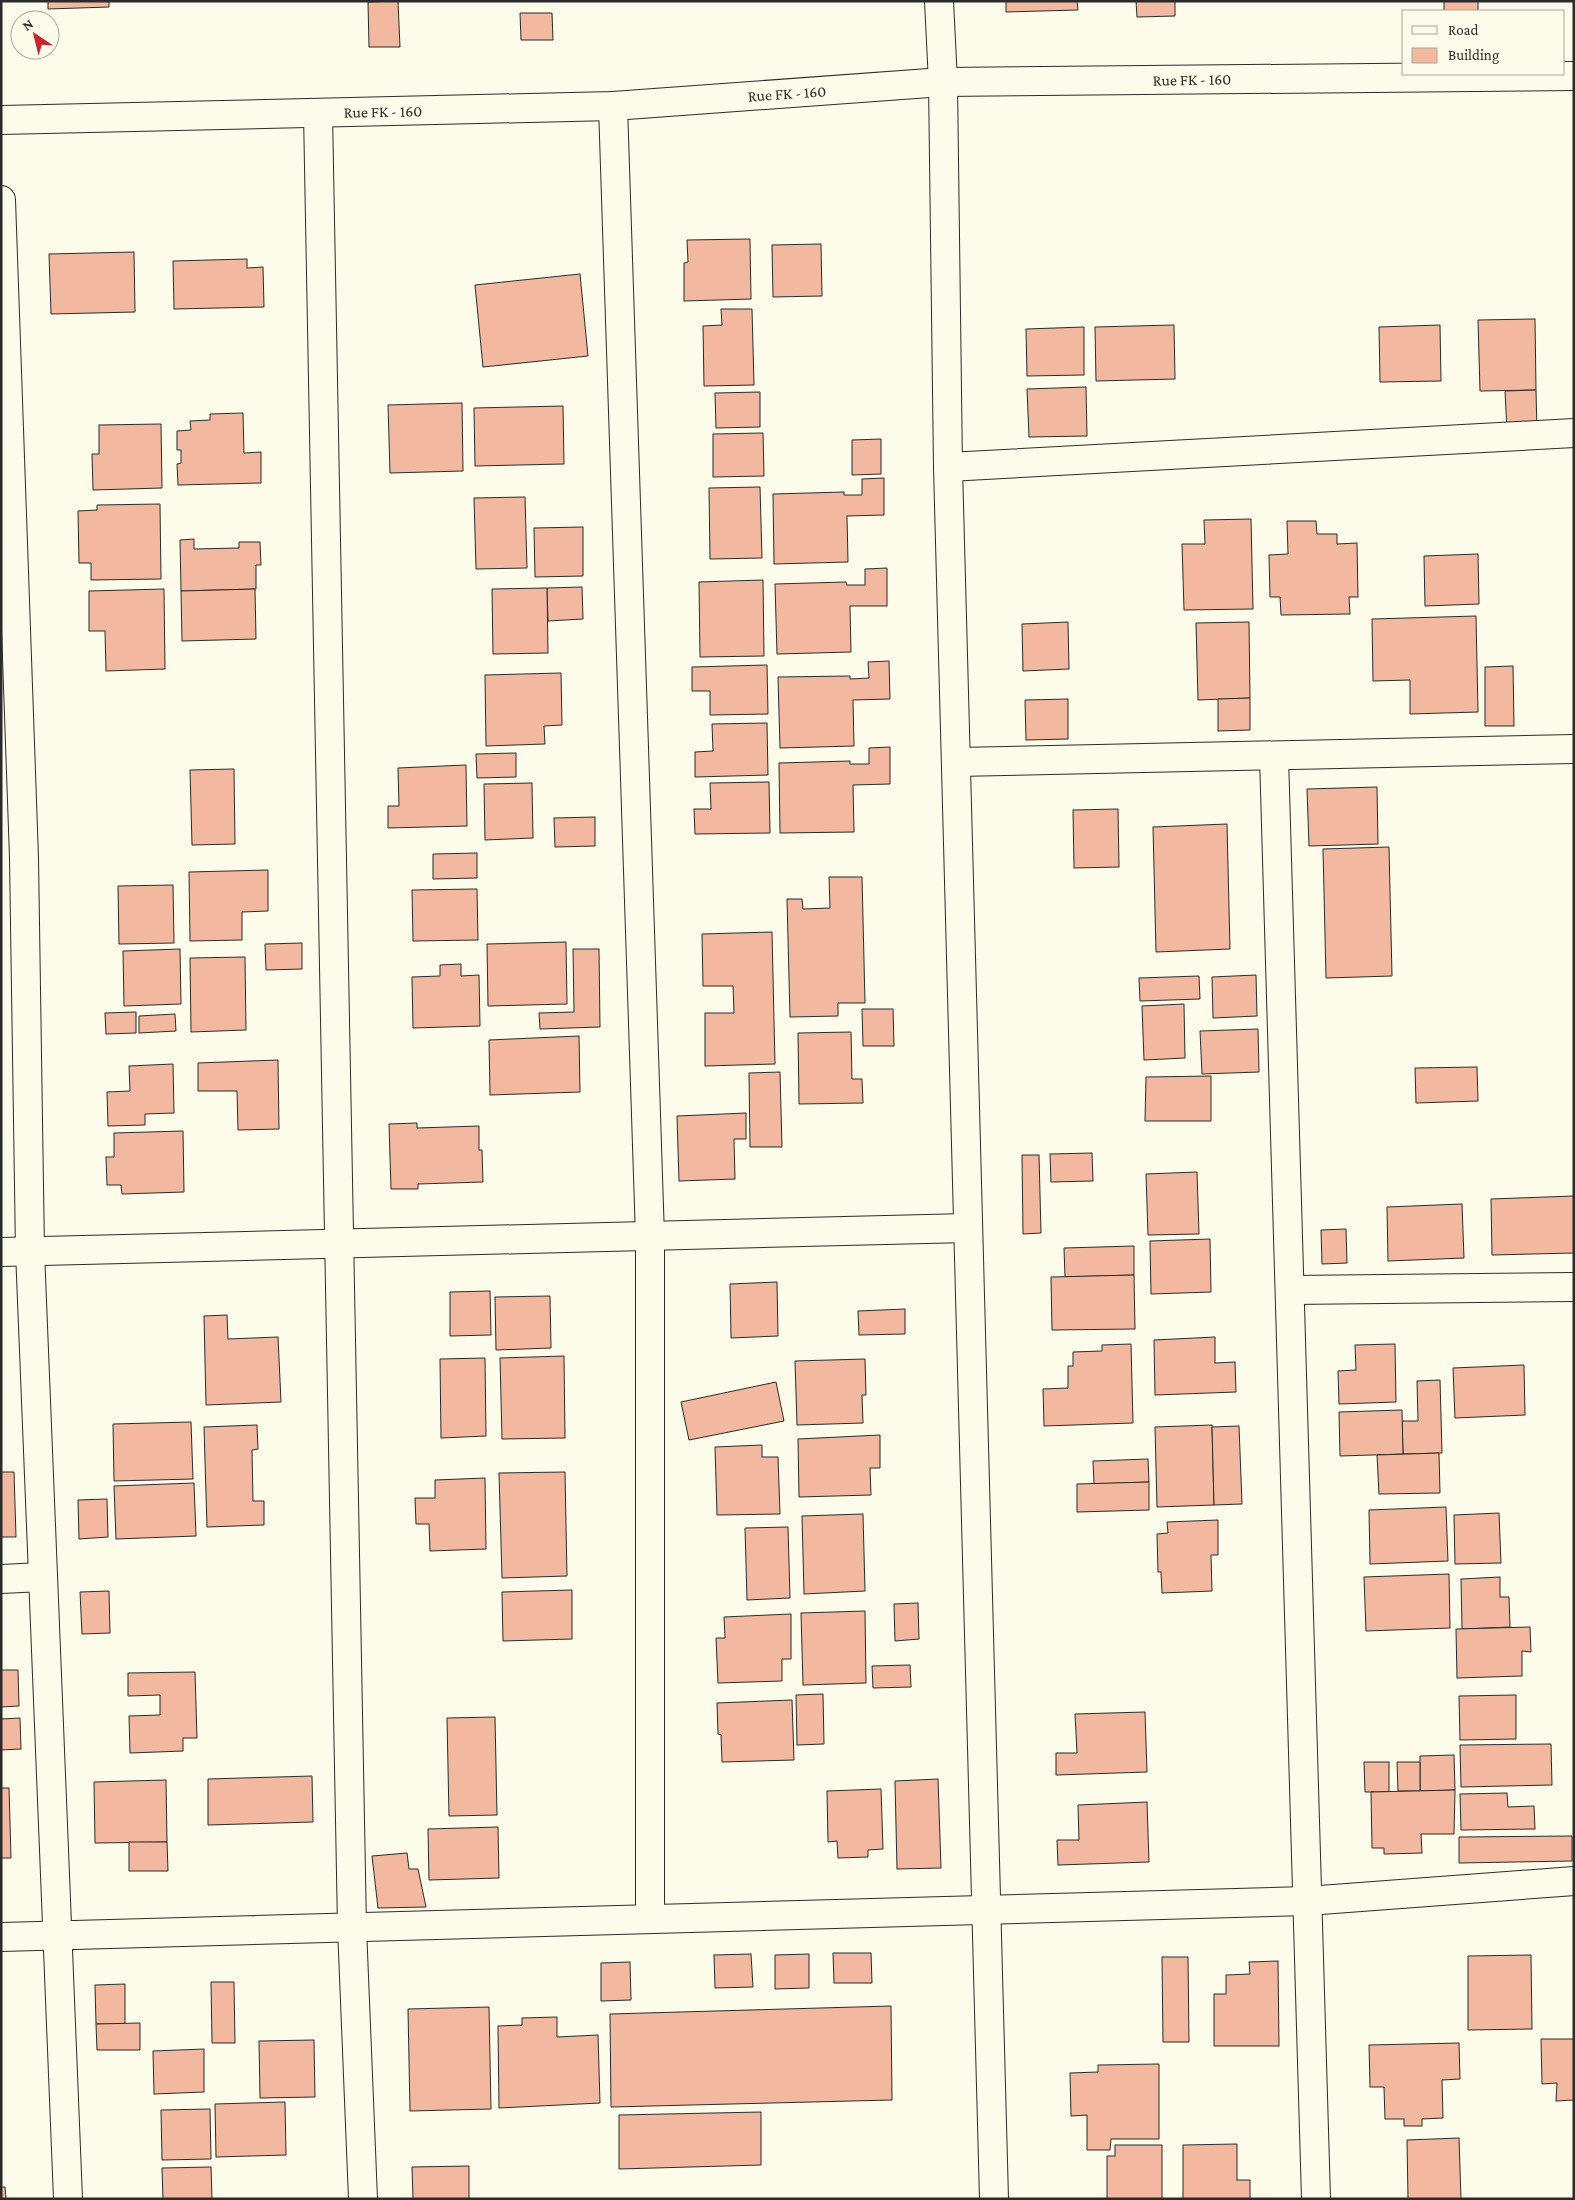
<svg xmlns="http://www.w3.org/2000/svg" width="1575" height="2200" viewBox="0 0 1575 2200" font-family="'Crimson Pro',serif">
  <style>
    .building { fill: #f2b8a0; stroke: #2b2b2b }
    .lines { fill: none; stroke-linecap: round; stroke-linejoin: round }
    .minor-casing { stroke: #2b2b2b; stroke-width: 30 }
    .minor { stroke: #fdfbea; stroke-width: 28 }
    .labels { text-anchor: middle; stroke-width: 4; stroke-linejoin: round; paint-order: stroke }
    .street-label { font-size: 16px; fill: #2b2b2b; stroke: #fdfbea }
  </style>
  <rect width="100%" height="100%" fill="#fdfbea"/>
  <g class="building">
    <path d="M 48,1 L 109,1 L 109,7 L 48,9 Z"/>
    <path d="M 398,1 L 400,47 L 369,47 L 368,2 Z"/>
    <path d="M 1006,1 L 1077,1 L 1078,10 L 1006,12 Z"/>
    <path d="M 1136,1 L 1175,1 L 1175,16 L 1137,17 Z"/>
    <rect x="1444" y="1" width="34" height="10"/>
    <path d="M 520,13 L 552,13 L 553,40 L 521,40 Z"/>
    <path d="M 750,239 L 751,299 L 684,301 L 684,263 L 688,262 L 687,240 Z"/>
    <path d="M 821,244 L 822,296 L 773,297 L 772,245 Z"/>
    <path d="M 134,252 L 135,312 L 51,314 L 49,254 Z"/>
    <path d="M 247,259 L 247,268 L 263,267 L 264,307 L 174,309 L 173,261 Z"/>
    <path d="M 580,274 L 588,356 L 483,367 L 475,285 Z"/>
    <path d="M 721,309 L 752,309 L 754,385 L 704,386 L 703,326 L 722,325 Z"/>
    <path d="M 1535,319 L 1536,390 L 1480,391 L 1478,320 Z"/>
    <path d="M 1174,325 L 1175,379 L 1096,381 L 1095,327 Z"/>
    <path d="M 1440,325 L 1441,381 L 1380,382 L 1379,327 Z"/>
    <path d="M 1084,327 L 1084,375 L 1027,376 L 1026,329 Z"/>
    <path d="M 1086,387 L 1087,436 L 1029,437 L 1027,389 Z"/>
    <path d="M 1536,390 L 1537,432 L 1507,432 L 1505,391 Z"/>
    <path d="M 760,392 L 760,427 L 716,428 L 715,393 Z"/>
    <path d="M 462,403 L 463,471 L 390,473 L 388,405 Z"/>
    <path d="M 563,406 L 564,464 L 475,466 L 474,408 Z"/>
    <path d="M 243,413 L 244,453 L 261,452 L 261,483 L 178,485 L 177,464 L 181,463 L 181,450 L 177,450 L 177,431 L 191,430 L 190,421 L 210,420 L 210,414 Z"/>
    <path d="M 161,424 L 162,488 L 93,490 L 92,454 L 99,454 L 99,425 Z"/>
    <path d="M 763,433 L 764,476 L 713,477 L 713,434 Z"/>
    <path d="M 881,439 L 881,474 L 852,475 L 852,440 Z"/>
    <path d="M 884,478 L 884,515 L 847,516 L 848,562 L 774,564 L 773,494 L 844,492 L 844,495 L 862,495 L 862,479 Z"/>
    <path d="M 760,487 L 762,558 L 710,559 L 709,488 Z"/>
    <path d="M 525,497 L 527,568 L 476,569 L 474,498 Z"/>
    <path d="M 160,504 L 161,579 L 91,580 L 91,563 L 79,563 L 78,511 L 97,510 L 97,505 Z"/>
    <path d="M 1251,519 L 1253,609 L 1184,610 L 1182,544 L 1205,544 L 1204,520 Z"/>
    <path d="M 1287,521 L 1316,521 L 1317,534 L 1337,534 L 1337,544 L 1357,543 L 1358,597 L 1349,597 L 1350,614 L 1281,615 L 1280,597 L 1270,597 L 1269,555 L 1288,554 Z"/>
    <path d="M 583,527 L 583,576 L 535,577 L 534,528 Z"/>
    <path d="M 194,539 L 194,549 L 239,548 L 239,542 L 260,542 L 261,565 L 256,565 L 256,589 L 181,591 L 180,540 Z"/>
    <path d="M 1478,554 L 1479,604 L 1425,606 L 1424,556 Z"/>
    <path d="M 887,568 L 887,606 L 850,606 L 851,652 L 777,654 L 775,584 L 846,582 L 847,585 L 865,585 L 865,569 Z"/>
    <path d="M 763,580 L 764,656 L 700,657 L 699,582 Z"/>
    <path d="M 582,587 L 583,619 L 548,621 L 547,588 Z"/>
    <path d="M 547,588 L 548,653 L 493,654 L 492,589 Z"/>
    <path d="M 164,589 L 165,669 L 106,671 L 105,631 L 89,631 L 89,591 Z"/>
    <path d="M 255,589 L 256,639 L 182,641 L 181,591 Z"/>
    <path d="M 1476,616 L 1478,712 L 1410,714 L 1410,680 L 1373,681 L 1372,619 Z"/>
    <path d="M 1068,622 L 1069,669 L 1023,671 L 1022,624 Z"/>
    <path d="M 1249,622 L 1250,698 L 1198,700 L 1196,623 Z"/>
    <path d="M 889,661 L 890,699 L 853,700 L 854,746 L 780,748 L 778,677 L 850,676 L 850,679 L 869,678 L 868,662 Z"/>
    <path d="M 767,665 L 768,714 L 710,715 L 710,691 L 692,691 L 692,667 Z"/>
    <path d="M 1513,666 L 1514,726 L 1485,726 L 1485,667 Z"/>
    <path d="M 561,673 L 562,725 L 544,726 L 545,744 L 486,746 L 485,675 Z"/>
    <path d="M 1250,698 L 1250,730 L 1218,731 L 1218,699 Z"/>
    <path d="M 1068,699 L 1068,739 L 1026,740 L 1025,700 Z"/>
    <path d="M 767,723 L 768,775 L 695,777 L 695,752 L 713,751 L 712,724 Z"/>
    <path d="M 890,747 L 890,784 L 853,785 L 854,832 L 780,833 L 779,763 L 850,761 L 850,764 L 869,764 L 869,748 Z"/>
    <path d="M 516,753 L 516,777 L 477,778 L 476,754 Z"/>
    <path d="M 466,765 L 467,826 L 388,828 L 388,806 L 399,806 L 398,768 Z"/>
    <path d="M 234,769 L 235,844 L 192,845 L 190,770 Z"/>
    <path d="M 769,782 L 770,833 L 695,834 L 694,809 L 711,809 L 710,783 Z"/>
    <path d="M 532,783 L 533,838 L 485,840 L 484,784 Z"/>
    <path d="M 1377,787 L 1378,844 L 1309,846 L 1307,789 Z"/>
    <path d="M 1118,809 L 1119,867 L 1074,868 L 1073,810 Z"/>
    <path d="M 595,817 L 595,846 L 555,847 L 554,818 Z"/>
    <path d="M 1227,824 L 1230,949 L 1156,952 L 1153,827 Z"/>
    <path d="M 1389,847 L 1392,976 L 1326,978 L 1323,849 Z"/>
    <path d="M 477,853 L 477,878 L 433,879 L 433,854 Z"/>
    <path d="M 268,870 L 268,911 L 242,912 L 242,940 L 190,941 L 189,872 Z"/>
    <path d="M 829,877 L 862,877 L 865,1003 L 838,1003 L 838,1016 L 790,1017 L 787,899 L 802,899 L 803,909 L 830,908 Z"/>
    <path d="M 173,885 L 174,943 L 119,944 L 118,886 Z"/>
    <path d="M 477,889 L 478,940 L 413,941 L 412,890 Z"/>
    <path d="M 772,932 L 775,1064 L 705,1066 L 705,1013 L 734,1013 L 733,986 L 703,986 L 702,934 Z"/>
    <path d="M 566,942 L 567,1004 L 488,1006 L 487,944 Z"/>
    <path d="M 302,943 L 302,969 L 266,970 L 265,944 Z"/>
    <path d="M 180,949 L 181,1004 L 124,1006 L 123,951 Z"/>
    <path d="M 573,949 L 599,949 L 600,1027 L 540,1029 L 539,1013 L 574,1012 Z"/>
    <path d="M 245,957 L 246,1030 L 191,1032 L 190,958 Z"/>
    <path d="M 461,964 L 461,976 L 479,975 L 480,1026 L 413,1028 L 412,977 L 440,976 L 440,965 Z"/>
    <path d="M 1256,975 L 1257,1016 L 1213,1018 L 1212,977 Z"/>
    <path d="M 1199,976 L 1200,999 L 1140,1001 L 1139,978 Z"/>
    <path d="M 1184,1004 L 1185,1058 L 1144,1060 L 1142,1006 Z"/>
    <path d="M 862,1009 L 893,1009 L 894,1046 L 863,1046 Z"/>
    <path d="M 136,1012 L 136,1033 L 106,1034 L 105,1013 Z"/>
    <path d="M 175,1014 L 176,1031 L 139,1033 L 139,1016 Z"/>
    <path d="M 1258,1029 L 1259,1072 L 1202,1074 L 1200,1031 Z"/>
    <path d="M 851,1032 L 852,1079 L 862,1079 L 863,1103 L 799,1104 L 798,1033 Z"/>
    <path d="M 579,1036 L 580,1092 L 490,1095 L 489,1040 Z"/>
    <path d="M 278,1060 L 279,1129 L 238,1130 L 237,1091 L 198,1091 L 198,1063 Z"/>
    <path d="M 173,1064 L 174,1113 L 145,1114 L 145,1125 L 108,1126 L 107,1092 L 130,1091 L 129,1066 Z"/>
    <path d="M 1477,1067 L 1478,1101 L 1416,1103 L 1415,1068 Z"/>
    <path d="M 780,1072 L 782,1147 L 750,1147 L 749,1073 Z"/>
    <path d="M 1211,1076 L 1211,1121 L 1145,1121 L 1146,1077 Z"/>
    <path d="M 746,1113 L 746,1139 L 734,1139 L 735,1179 L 679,1181 L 677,1116 Z"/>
    <path d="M 417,1123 L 417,1128 L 479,1126 L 479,1150 L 482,1150 L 483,1182 L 418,1184 L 418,1189 L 391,1189 L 389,1124 Z"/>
    <path d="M 183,1131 L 184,1192 L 122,1194 L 121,1185 L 107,1185 L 106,1157 L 114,1157 L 114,1133 Z"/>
    <path d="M 1092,1153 L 1093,1181 L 1051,1182 L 1050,1154 Z"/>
    <path d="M 1022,1155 L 1039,1155 L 1041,1233 L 1023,1234 Z"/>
    <path d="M 1197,1172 L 1199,1234 L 1148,1235 L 1146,1174 Z"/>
    <path d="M 1574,1196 L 1574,1253 L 1492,1255 L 1491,1199 Z"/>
    <path d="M 1462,1204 L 1464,1258 L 1388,1261 L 1387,1207 Z"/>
    <path d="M 1346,1229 L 1347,1263 L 1322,1264 L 1321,1230 Z"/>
    <path d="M 1210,1239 L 1211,1292 L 1151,1294 L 1150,1241 Z"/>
    <path d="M 1134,1246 L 1134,1275 L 1065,1277 L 1064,1248 Z"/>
    <path d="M 1134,1275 L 1135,1329 L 1052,1330 L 1051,1277 Z"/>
    <path d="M 777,1282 L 778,1336 L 731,1338 L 730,1284 Z"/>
    <path d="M 490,1291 L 491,1335 L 450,1336 L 450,1292 Z"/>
    <path d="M 550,1296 L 551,1348 L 496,1350 L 495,1297 Z"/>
    <path d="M 905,1309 L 905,1334 L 859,1335 L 858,1311 Z"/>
    <path d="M 227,1315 L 228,1339 L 278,1337 L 281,1402 L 206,1405 L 204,1316 Z"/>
    <path d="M 1215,1337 L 1215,1363 L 1235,1362 L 1236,1392 L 1155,1395 L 1154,1340 Z"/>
    <path d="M 1131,1344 L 1133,1423 L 1044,1426 L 1043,1389 L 1068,1388 L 1068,1366 L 1073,1366 L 1073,1352 L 1102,1351 L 1102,1345 Z"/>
    <path d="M 1395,1344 L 1396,1402 L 1339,1404 L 1338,1371 L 1356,1370 L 1355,1345 Z"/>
    <path d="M 564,1356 L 565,1438 L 502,1439 L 500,1358 Z"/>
    <path d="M 485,1358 L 486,1436 L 441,1438 L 440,1359 Z"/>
    <path d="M 865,1359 L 866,1395 L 862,1395 L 863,1423 L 797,1425 L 795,1361 Z"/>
    <path d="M 1524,1365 L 1525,1415 L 1455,1418 L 1453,1368 Z"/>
    <path d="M 1440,1380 L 1442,1453 L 1403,1454 L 1402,1421 L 1418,1421 L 1417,1381 Z"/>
    <path d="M 776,1382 L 784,1421 L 689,1440 L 681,1402 Z"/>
    <path d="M 1402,1410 L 1403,1454 L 1340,1456 L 1339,1412 Z"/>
    <path d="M 191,1422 L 193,1479 L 114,1481 L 113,1424 Z"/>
    <path d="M 257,1425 L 258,1449 L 252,1450 L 253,1501 L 264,1501 L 264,1525 L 207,1527 L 204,1427 Z"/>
    <path d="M 1212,1425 L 1214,1505 L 1157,1507 L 1155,1427 Z"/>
    <path d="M 1239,1426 L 1242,1504 L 1214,1505 L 1212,1427 Z"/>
    <path d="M 880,1435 L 880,1468 L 870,1468 L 871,1495 L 799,1497 L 798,1439 Z"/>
    <path d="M 762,1445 L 762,1457 L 778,1457 L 780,1514 L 717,1515 L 715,1447 Z"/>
    <path d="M 1439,1453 L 1440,1493 L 1379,1494 L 1377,1455 Z"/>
    <path d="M 1148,1459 L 1149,1482 L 1094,1484 L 1093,1461 Z"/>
    <path d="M 1,1472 L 14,1472 L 16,1537 L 1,1537 Z"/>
    <path d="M 565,1472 L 567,1576 L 502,1578 L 499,1473 Z"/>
    <path d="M 485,1478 L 486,1549 L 430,1551 L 429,1524 L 416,1524 L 415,1498 L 435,1498 L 435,1480 Z"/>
    <path d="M 1149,1482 L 1149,1510 L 1077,1512 L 1077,1484 Z"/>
    <path d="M 194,1483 L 196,1536 L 116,1539 L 114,1486 Z"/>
    <path d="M 107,1499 L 108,1537 L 79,1539 L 78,1500 Z"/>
    <path d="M 1446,1507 L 1448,1561 L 1370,1564 L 1369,1510 Z"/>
    <path d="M 1499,1513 L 1501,1563 L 1455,1564 L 1454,1515 Z"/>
    <path d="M 863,1514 L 865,1591 L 804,1594 L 802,1516 Z"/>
    <path d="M 1218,1520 L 1218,1555 L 1211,1555 L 1212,1591 L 1162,1593 L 1161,1572 L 1158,1572 L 1157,1534 L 1168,1533 L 1167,1522 Z"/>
    <path d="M 788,1527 L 790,1598 L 747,1600 L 745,1528 Z"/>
    <path d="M 1449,1574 L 1450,1628 L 1366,1631 L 1364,1577 Z"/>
    <path d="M 1500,1577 L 1500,1597 L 1509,1597 L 1510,1627 L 1462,1629 L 1461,1579 Z"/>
    <path d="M 572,1590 L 572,1639 L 503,1641 L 502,1592 Z"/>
    <path d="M 109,1591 L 110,1633 L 82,1634 L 80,1592 Z"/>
    <path d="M 918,1603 L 919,1639 L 895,1641 L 894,1604 Z"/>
    <path d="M 865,1611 L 866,1683 L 803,1685 L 801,1613 Z"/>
    <path d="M 791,1614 L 791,1659 L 782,1659 L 782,1681 L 718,1683 L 716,1638 L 725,1638 L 724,1617 Z"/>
    <path d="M 1530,1627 L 1531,1652 L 1522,1651 L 1522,1676 L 1457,1678 L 1456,1629 Z"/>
    <path d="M 910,1665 L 911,1687 L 873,1688 L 872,1666 Z"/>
    <path d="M 1,1670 L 18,1670 L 19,1706 L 1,1707 Z"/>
    <path d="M 195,1672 L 197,1738 L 183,1738 L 183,1751 L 130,1753 L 129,1716 L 160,1715 L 160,1695 L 128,1696 L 128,1673 Z"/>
    <path d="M 823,1694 L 824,1744 L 797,1745 L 796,1695 Z"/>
    <path d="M 1516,1695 L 1516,1739 L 1460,1740 L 1459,1696 Z"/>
    <path d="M 792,1700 L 794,1760 L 722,1762 L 721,1735 L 718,1734 L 717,1703 Z"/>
    <path d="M 1145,1712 L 1147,1772 L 1056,1775 L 1056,1753 L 1077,1753 L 1075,1714 Z"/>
    <path d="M 495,1717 L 497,1815 L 449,1816 L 447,1718 Z"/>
    <path d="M 20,1718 L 21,1749 L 1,1750 L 1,1719 Z"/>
    <path d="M 1551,1744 L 1552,1785 L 1461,1787 L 1460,1745 Z"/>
    <path d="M 1454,1755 L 1455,1790 L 1420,1791 L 1420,1756 Z"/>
    <path d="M 1364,1762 L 1389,1762 L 1389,1792 L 1365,1792 Z"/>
    <path d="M 1397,1762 L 1420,1762 L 1420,1791 L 1398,1791 Z"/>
    <path d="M 312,1776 L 313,1822 L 208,1825 L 208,1779 Z"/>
    <path d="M 938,1779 L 941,1868 L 897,1869 L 895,1781 Z"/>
    <path d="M 166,1780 L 167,1842 L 95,1843 L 94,1782 Z"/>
    <path d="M 1,1788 L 9,1788 L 11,1858 L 1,1858 Z"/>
    <path d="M 881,1789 L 883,1849 L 868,1850 L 868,1857 L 838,1858 L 837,1841 L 828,1842 L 827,1791 Z"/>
    <path d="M 1455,1790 L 1454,1834 L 1421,1834 L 1422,1853 L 1384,1854 L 1384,1848 L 1372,1848 L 1371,1792 Z"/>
    <path d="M 1507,1793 L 1508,1807 L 1534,1806 L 1535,1829 L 1461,1830 L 1460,1794 Z"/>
    <path d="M 1147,1802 L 1149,1862 L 1058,1865 L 1057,1840 L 1079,1840 L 1078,1805 Z"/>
    <path d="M 498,1827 L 499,1878 L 429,1880 L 428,1829 Z"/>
    <path d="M 1572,1836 L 1572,1861 L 1459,1863 L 1459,1837 Z"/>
    <path d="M 129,1842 L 167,1842 L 168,1871 L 129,1871 Z"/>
    <path d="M 407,1853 L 409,1869 L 418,1869 L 426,1907 L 378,1908 L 372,1856 Z"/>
    <path d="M 833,1953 L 871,1953 L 872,1983 L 834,1983 Z"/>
    <path d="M 751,1954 L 753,1987 L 715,1988 L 714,1955 Z"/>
    <path d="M 809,1954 L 809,1988 L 775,1989 L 775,1955 Z"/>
    <path d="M 1531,1955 L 1532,2029 L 1468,2030 L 1468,1956 Z"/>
    <path d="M 1162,1957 L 1188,1957 L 1189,2042 L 1163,2042 Z"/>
    <path d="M 1278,1961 L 1279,2046 L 1214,2046 L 1214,1994 L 1226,1994 L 1226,1975 L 1250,1974 L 1249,1962 Z"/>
    <path d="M 630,1962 L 631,2000 L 601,2001 L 601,1963 Z"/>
    <path d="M 211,1982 L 234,1982 L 235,2043 L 212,2043 Z"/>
    <path d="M 125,1984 L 125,2024 L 96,2024 L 95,1985 Z"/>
    <path d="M 891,2006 L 892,2100 L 611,2107 L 610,2014 Z"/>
    <path d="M 489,2007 L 491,2109 L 410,2111 L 408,2009 Z"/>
    <path d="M 557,2017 L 557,2037 L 598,2035 L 600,2103 L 499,2108 L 498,2026 L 522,2025 L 522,2018 Z"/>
    <path d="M 140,2023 L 140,2050 L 97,2050 L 96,2024 Z"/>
    <path d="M 1541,2039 L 1574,2039 L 1574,2100 L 1556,2101 L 1557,2083 L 1542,2084 Z"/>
    <path d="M 314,2040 L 315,2097 L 260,2098 L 259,2041 Z"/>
    <path d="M 1459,2043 L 1460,2079 L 1442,2080 L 1443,2118 L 1422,2119 L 1422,2126 L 1404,2126 L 1404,2119 L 1385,2119 L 1384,2087 L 1370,2087 L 1369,2045 Z"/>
    <path d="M 204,2049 L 204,2092 L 154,2094 L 153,2051 Z"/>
    <path d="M 1159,2064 L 1159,2139 L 1111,2139 L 1110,2150 L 1087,2150 L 1087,2115 L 1071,2116 L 1070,2073 L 1098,2072 L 1098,2065 Z"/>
    <path d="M 285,2102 L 286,2155 L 216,2157 L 215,2104 Z"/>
    <path d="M 210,2109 L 211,2159 L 162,2160 L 161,2110 Z"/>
    <path d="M 761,2112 L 761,2165 L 619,2169 L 619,2115 Z"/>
    <path d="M 1459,2138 L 1461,2199 L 1408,2199 L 1407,2140 Z"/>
    <path d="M 1237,2144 L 1237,2180 L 1250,2180 L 1250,2199 L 1183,2199 L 1183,2145 Z"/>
    <path d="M 1115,2145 L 1162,2145 L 1162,2199 L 1107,2199 L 1107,2156 L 1115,2156 Z"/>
    <path d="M 469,2166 L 469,2199 L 413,2199 L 412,2167 Z"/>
    <path d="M 211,2167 L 212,2199 L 163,2199 L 162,2168 Z"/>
    <path d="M 1,2187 L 5,2187 L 6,2199 L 1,2199 Z"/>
  </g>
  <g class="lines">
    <g class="minor-casing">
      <g id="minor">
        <path d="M 939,1 L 943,82 L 948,467 L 994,2199"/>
        <path d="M 613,106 L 650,1237 L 650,1919"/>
        <path d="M 318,113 L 352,1927 L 363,2199"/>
        <path d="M 1,120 L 613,106 L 943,82 L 1574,76"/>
        <path d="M 1,200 L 24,858 L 30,1251 L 68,2199"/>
        <path d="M 948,467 L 1574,433"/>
        <path d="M 1274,756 L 1316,2199"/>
        <path d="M 956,762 L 1574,749"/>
        <path d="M 1,1252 L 968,1228"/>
        <path d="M 1290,1290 L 1574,1287"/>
        <path d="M 1,1579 L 43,1577"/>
        <path d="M 1,1937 L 1307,1901 L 1574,1881"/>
      </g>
    </g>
    <use href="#minor" class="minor"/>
  </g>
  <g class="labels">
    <g class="street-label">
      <text transform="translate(1192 79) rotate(-1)" y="6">Rue FK - 160</text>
      <text transform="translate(787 93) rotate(-4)" y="6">Rue FK - 160</text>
      <text transform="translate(383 111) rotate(-1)" y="6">Rue FK - 160</text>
    </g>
  </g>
  <rect width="1575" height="2200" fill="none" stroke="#2b2b2b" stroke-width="5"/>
  <rect x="1402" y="10" width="162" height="65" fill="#fdfbea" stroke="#a9a89e"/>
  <rect x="1412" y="26" width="25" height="8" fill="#fdfbea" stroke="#a9a89e"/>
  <text x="1448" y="35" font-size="15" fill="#2b2b2b">Road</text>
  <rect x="1412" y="48" width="25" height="15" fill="#f2b8a0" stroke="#a9a89e"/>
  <text x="1448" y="60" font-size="15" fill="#2b2b2b">Building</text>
  <g transform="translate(35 35) rotate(325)"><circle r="24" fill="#fdfbea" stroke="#a9a89e"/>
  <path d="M0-4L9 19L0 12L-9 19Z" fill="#c62828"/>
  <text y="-8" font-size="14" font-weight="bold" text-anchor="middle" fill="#2b2b2b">N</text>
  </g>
</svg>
